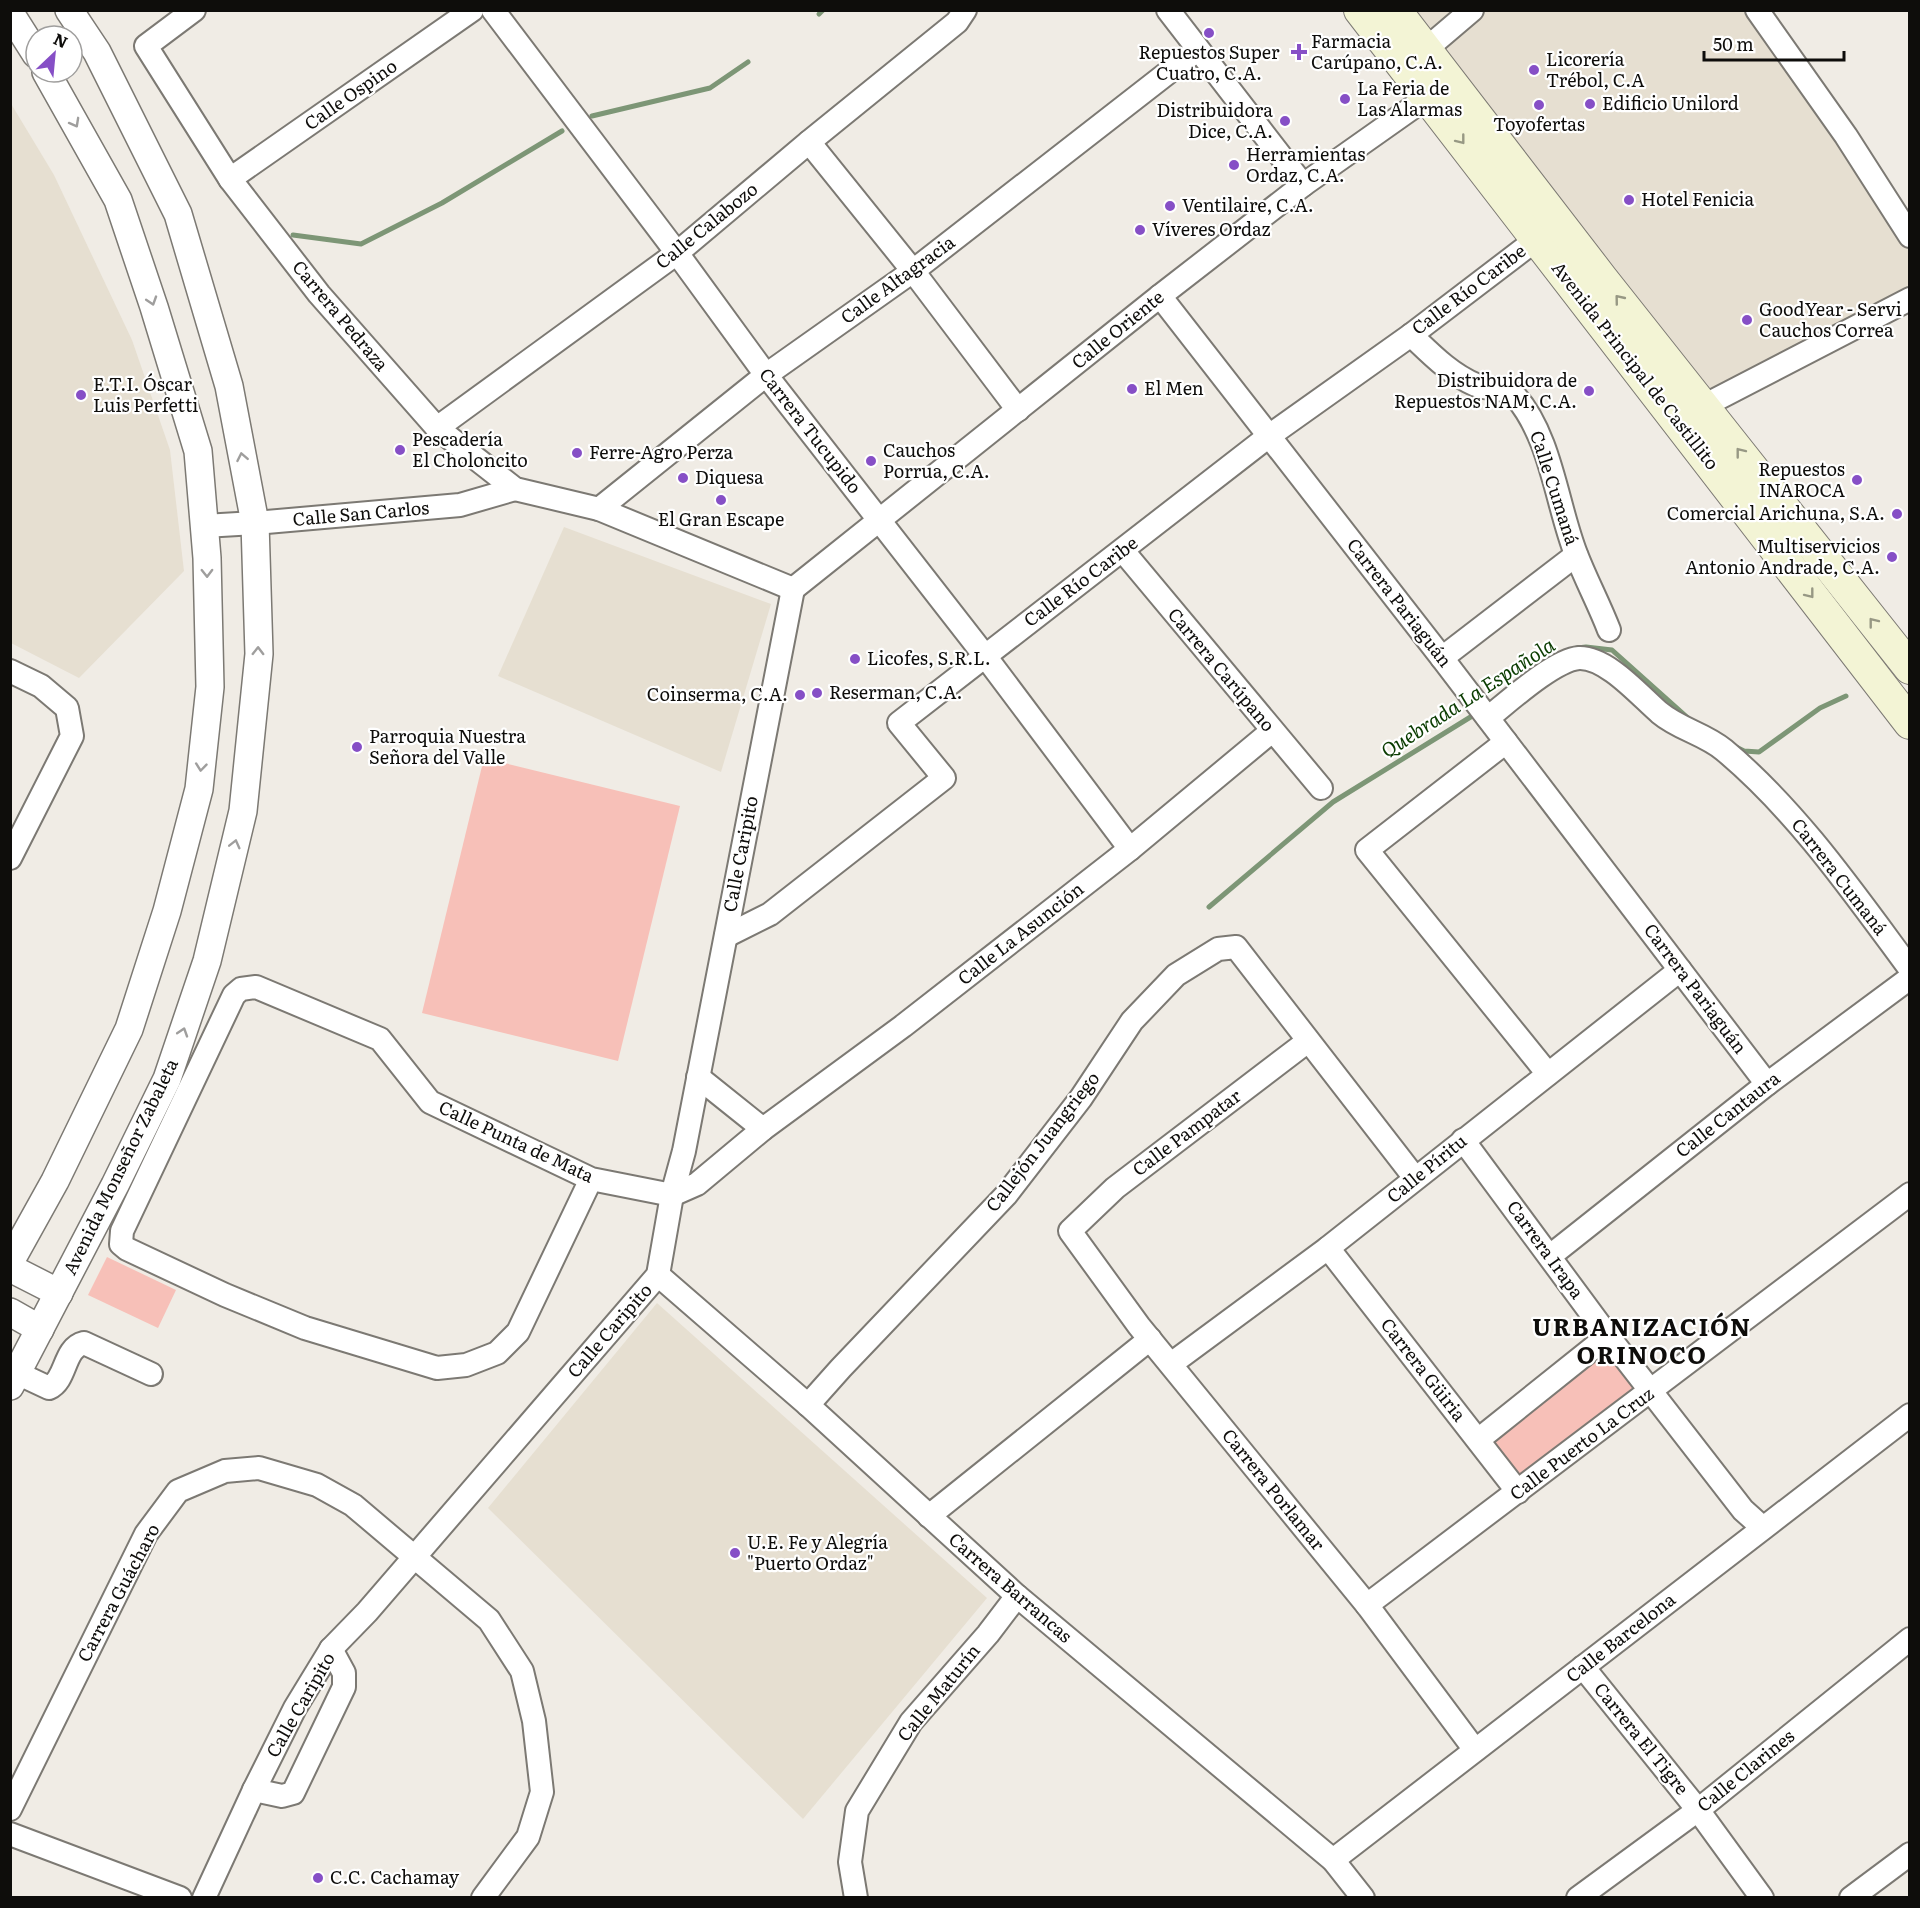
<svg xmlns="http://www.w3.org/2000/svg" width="1920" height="1908" viewBox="0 0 1920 1908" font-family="Literata,serif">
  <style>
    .built { fill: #e6dfd1 }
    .green { fill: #f7c0b8 }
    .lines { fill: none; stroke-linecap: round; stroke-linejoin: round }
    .stream { stroke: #7d9676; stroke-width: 5 }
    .minor-casing { stroke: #7c7973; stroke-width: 26 }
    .tertiary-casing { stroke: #7c7973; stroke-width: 30 }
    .secondary-casing { stroke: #7c7973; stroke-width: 34 }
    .minor { stroke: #fff; stroke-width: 22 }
    .tertiary { stroke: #fff; stroke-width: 27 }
    .secondary { stroke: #f3f4d5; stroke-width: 32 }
    .oneway { stroke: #9f9e9d }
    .oneway2 { stroke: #979884 }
    .poi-dot { fill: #864fc6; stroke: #fff; stroke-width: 2 }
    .labels { text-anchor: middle; stroke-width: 4.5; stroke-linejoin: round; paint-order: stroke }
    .poi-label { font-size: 18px; fill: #0e0d0b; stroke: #fff; text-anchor: start }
    .street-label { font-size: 18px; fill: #0e0d0b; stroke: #fff }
    .water-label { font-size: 20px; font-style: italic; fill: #0a3c00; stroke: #fff }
    .district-label { font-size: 24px; font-weight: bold; letter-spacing: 1.5px; fill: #0e0d0b; stroke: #fff }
  </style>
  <rect width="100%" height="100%" fill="#f0ece5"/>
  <g class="built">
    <path d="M 1391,11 L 1758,11 L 1909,226 L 1909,304 L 1709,416 Z"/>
    <path d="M 10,102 L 54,175 L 132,340 L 170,450 L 184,571 L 79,678 L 11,643 Z"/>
    <path d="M 564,527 L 771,604 L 721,772 L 498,676 Z"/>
    <path d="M 657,1303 L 987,1598 L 803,1819 L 488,1508 Z"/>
  </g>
  <g class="green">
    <path d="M 484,758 L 680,806 L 618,1061 L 422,1013 Z"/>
    <path d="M 107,1257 L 176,1290 L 158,1328 L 88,1295 Z"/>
    <path d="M 1605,1345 L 1642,1391 L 1520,1483 L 1486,1443 Z"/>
  </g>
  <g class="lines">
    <g class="stream">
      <path d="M 819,14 L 823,10"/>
      <path d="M 592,116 L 710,88 L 748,62"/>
      <path d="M 293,235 L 361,244 L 442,203 L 562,131"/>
      <path d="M 1577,648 L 1586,647 L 1612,650 L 1688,718"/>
      <path d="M 1734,746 L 1744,751 L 1759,752 L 1820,708 L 1846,696"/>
      <path d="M 1209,907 L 1333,802 L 1477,713"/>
    </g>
    <g class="minor-casing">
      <g id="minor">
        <path d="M 194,10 L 146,46 L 230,179 L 319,294 L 437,428 L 515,489 L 599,509 L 793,589"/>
        <path d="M 493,10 L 677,253 L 766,375 L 985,656 L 1130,849"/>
        <path d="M 1168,10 L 1303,185"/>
        <path d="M 1757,10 L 1846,136 L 1910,236"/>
        <path d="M 1425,50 L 1472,10"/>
        <path d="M 809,142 L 913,271 L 1018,410"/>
        <path d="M 230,179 L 472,10"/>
        <path d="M 1160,296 L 1442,658 L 1767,1084"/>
        <path d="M 1411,335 C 1431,354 1450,374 1476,385 C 1487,390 1507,387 1515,396 C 1551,436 1557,506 1576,554 C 1586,580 1599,604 1609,630"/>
        <path d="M 1690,413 L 1910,299"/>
        <path d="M 437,428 L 677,253 L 809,142 L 957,22 L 965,10"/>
        <path d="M 599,509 L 766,375 L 913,271 L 1197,50"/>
        <path d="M 204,526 L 255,523 L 460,505 L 515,489"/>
        <path d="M 1123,551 L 1321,788"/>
        <path d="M 793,589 L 1160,296 L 1303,185 L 1439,89"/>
        <path d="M 1442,658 L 1576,555"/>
        <path d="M 10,671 L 41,686 L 67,708 L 72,736 L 10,858"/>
        <path d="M 1488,718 C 1508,702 1554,660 1579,658 C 1607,657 1640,696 1660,713 C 1679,729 1705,734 1724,750 C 1797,811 1853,892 1910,969"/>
        <path d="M 1506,742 L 1367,850 L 1548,1074"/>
        <path d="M 726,936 L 770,914 L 944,778 L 899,723 L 1269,436 L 1411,335 L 1537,239"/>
        <path d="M 1308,1041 L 1115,1188 L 1070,1231 L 1139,1326 L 1367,1605 L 1475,1750"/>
        <path d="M 698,1077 L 763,1129"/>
        <path d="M 1463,1140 L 1608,1336 L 1743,1510 L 1763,1528"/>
        <path d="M 591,1179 L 518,1332 L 497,1353 L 466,1365 L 437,1368 L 305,1328 L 225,1295 L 127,1249 L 121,1244 L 122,1231 L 234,995 L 241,989 L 256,987 L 380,1039 L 430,1102 L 591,1179 L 672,1195 L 697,1184 L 763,1129 L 903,1026 L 1130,849 L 1272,731"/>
        <path d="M 1328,1248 L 1518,1492"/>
        <path d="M 1550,1256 L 1767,1084 L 1910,978"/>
        <path d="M 658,1275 L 808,1405 L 1017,1596 L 1333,1860 L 1363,1898"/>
        <path d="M 1171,1364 L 1328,1248 L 1680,970"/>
        <path d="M 17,1373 L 49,1388 C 67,1380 63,1348 84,1343 L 151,1374"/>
        <path d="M 808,1405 L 841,1368 L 1006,1195 L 1081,1098 L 1132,1021 L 1176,975 L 1218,949 L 1236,947 L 1415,1178"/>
        <path d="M 1478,1440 L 1608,1336"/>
        <path d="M 929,1516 L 1150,1339"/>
        <path d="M 1367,1605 L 1910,1194"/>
        <path d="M 1583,1667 L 1698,1810 L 1762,1898"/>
        <path d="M 254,1790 L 282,1796 L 293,1793 L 344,1687 L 344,1673 L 331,1649"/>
        <path d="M 10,1809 L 146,1534 L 178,1491 L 225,1471 L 259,1468 L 317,1485 L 353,1505 L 489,1620 L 522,1671 L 534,1721 L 542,1792 L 528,1837 L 483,1898"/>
        <path d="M 10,1834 L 180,1898"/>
        <path d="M 1333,1860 L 1910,1415"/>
        <path d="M 204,1898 L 254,1790 L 295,1708 L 331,1649 L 367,1612 L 658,1275 L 672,1195 L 684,1151 L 793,589"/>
        <path d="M 856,1898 L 850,1862 L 857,1811 L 911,1722 L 988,1634 L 1017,1596"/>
        <path d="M 1578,1898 L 1698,1810 L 1910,1639"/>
        <path d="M 1851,1898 L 1910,1854"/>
      </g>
    </g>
    <g class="tertiary-casing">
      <g id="tertiary">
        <path d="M 10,13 L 36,54"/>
        <path d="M 10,1262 L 55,1181 L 129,1029 L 167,911 L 199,789 L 210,687 L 207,558 L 198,451 L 154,307 L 118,200 L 46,72"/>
        <path d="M 10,1268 L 59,1293"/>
        <path d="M 10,1312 L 40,1329"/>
        <path d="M 10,1386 L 115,1185 L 167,1079 L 207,961 L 243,811 L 259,654 L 255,523 L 229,386 L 178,214 L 97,52 L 69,10"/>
      </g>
    </g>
    <g class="secondary-casing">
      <g id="secondary">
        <path d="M 1360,10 L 1910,723"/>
        <path d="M 1395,10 L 1602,279 L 1910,668"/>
      </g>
    </g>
    <use href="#minor" class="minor"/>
    <use href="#tertiary" class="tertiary"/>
    <use href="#secondary" class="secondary"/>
  </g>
  <defs><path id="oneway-chevron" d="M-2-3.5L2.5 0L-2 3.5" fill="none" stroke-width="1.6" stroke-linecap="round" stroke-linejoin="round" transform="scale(1.5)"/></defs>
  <g class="oneway">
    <use href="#oneway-chevron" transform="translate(75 123) rotate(61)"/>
    <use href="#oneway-chevron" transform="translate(152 301) rotate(72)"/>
    <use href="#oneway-chevron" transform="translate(242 457) rotate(-101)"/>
    <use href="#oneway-chevron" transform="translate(207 573) rotate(89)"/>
    <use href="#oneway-chevron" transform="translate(258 651) rotate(-89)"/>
    <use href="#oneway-chevron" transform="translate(201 767) rotate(96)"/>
    <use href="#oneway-chevron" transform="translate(235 844) rotate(-76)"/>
    <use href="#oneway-chevron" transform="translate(183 1032) rotate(-72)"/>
  </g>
  <g class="oneway2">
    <use href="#oneway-chevron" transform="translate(1461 140) rotate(52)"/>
    <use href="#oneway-chevron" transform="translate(1619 299) rotate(-129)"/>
    <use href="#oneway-chevron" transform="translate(1740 452) rotate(-128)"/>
    <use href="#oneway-chevron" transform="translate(1810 594) rotate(52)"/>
    <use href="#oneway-chevron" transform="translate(1873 622) rotate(-128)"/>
  </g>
  <g class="poi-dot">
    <circle cx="1209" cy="33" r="6"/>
    <path d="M1296 43h6v6h6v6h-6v6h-6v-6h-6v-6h6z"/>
    <circle cx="1534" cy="70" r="6"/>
    <circle cx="1345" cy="99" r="6"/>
    <circle cx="1590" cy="104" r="6"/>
    <circle cx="1539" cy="105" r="6"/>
    <circle cx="1285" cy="121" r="6"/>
    <circle cx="1234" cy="165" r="6"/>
    <circle cx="1629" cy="200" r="6"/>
    <circle cx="1170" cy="206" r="6"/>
    <circle cx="1140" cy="230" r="6"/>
    <circle cx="1747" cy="320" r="6"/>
    <circle cx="1132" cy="389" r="6"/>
    <circle cx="1589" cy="391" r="6"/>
    <circle cx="81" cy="395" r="6"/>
    <circle cx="400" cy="450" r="6"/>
    <circle cx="577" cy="453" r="6"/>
    <circle cx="871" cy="461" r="6"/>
    <circle cx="683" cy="478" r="6"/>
    <circle cx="1857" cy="480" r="6"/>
    <circle cx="721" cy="500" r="6"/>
    <circle cx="1897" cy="514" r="6"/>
    <circle cx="1892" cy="557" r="6"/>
    <circle cx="855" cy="659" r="6"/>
    <circle cx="817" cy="693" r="6"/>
    <circle cx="800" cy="695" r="6"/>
    <circle cx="357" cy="747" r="6"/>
    <circle cx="735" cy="1553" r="6"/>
    <circle cx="318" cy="1878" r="6"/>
  </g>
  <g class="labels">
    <g class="poi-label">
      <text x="1311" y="48">Farmacia<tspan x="1311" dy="21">Carúpano, C.A.</tspan></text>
      <text x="1209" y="59" text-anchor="middle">Repuestos Super<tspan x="1209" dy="21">Cuatro, C.A.</tspan></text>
      <text x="1546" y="66">Licorería<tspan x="1546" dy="21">Trébol, C.A</tspan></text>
      <text x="1357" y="95">La Feria de<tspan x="1357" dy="21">Las Alarmas</tspan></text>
      <text x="1602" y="110">Edificio Unilord</text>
      <text x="1273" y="117" text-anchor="end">Distribuidora<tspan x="1273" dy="21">Dice, C.A.</tspan></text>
      <text x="1539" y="131" text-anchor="middle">Toyofertas</text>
      <text x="1246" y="161">Herramientas<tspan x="1246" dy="21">Ordaz, C.A.</tspan></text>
      <text x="1641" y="206">Hotel Fenicia</text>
      <text x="1182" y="212">Ventilaire, C.A.</text>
      <text x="1152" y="236">Víveres Ordaz</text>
      <text x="1759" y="316">GoodYear - Servi<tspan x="1759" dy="21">Cauchos Correa</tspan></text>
      <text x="1577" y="387" text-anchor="end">Distribuidora de<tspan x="1577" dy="21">Repuestos NAM, C.A.</tspan></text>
      <text x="93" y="391">E.T.I. Óscar<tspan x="93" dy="21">Luis Perfetti</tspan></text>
      <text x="1144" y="395">El Men</text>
      <text x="412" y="446">Pescadería<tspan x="412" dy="21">El Choloncito</tspan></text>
      <text x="883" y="457">Cauchos<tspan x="883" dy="21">Porrua, C.A.</tspan></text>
      <text x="589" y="459">Ferre-Agro Perza</text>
      <text x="1845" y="476" text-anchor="end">Repuestos<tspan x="1845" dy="21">INAROCA</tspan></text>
      <text x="695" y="484">Diquesa</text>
      <text x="1885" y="520" text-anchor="end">Comercial Arichuna, S.A.</text>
      <text x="721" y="526" text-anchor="middle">El Gran Escape</text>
      <text x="1880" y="553" text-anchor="end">Multiservicios<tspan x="1880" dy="21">Antonio Andrade, C.A.</tspan></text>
      <text x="867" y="665">Licofes, S.R.L.</text>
      <text x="829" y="699">Reserman, C.A.</text>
      <text x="788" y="701" text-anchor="end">Coinserma, C.A.</text>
      <text x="369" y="743">Parroquia Nuestra<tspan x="369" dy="21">Señora del Valle</tspan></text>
      <text x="747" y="1549">U.E. Fe y Alegría<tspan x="747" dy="21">"Puerto Ordaz"</tspan></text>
      <text x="330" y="1884">C.C. Cachamay</text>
    </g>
    <g class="street-label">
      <text transform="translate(351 95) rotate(-35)" y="6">Calle Ospino</text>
      <text transform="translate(707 226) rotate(-39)" y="6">Calle Calabozo</text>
      <text transform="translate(898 280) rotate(-36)" y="6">Calle Altagracia</text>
      <text transform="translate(1469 290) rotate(-37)" y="6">Calle Río Caribe</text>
      <text transform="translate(340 316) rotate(50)" y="6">Carrera Pedraza</text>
      <text transform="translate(1118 330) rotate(-39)" y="6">Calle Oriente</text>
      <text transform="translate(1635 366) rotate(52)" y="6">Avenida Principal de Castillito</text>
      <text transform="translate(810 431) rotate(52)" y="6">Carrera Tucupido</text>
      <text transform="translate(1554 488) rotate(72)" y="6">Calle Cumaná</text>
      <text transform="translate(361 514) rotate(-5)" y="6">Calle San Carlos</text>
      <text transform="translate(1081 582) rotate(-37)" y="6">Calle Río Caribe</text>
      <text transform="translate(1399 603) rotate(52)" y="6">Carrera Pariaguán</text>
      <text transform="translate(1221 670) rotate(50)" y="6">Carrera Carúpano</text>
      <text transform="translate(741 854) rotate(-79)" y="6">Calle Caripito</text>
      <text transform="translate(1839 877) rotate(52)" y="6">Carrera Cumaná</text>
      <text transform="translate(1021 934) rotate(-38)" y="6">Calle La Asunción</text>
      <text transform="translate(1695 989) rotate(53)" y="6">Carrera Pariaguán</text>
      <text transform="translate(1728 1115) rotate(-38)" y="6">Calle Cantaura</text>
      <text transform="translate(1187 1133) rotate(-37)" y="6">Calle Pampatar</text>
      <text transform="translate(516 1142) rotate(25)" y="6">Calle Punta de Mata</text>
      <text transform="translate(1043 1142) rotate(-52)" y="6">Callejón Juangriego</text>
      <text transform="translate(121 1167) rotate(-64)" y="6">Avenida Monseñor Zabaleta</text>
      <text transform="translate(1427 1169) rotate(-39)" y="6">Calle Píritu</text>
      <text transform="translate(1545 1250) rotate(54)" y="6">Carrera Irapa</text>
      <text transform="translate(610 1331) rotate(-49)" y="6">Calle Caripito</text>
      <text transform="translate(1423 1370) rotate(52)" y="6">Carrera Güiria</text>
      <text transform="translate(1582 1444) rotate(-37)" y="6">Calle Puerto La Cruz</text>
      <text transform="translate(1273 1490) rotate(51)" y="6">Carrera Porlamar</text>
      <text transform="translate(1010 1588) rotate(41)" y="6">Carrera Barrancas</text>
      <text transform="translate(119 1593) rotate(-62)" y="6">Carrera Guácharo</text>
      <text transform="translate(1621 1638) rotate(-38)" y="6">Calle Barcelona</text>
      <text transform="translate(939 1693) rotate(-51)" y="6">Calle Maturín</text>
      <text transform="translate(301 1705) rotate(-60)" y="6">Calle Caripito</text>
      <text transform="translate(1641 1739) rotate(51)" y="6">Carrera El Tigre</text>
      <text transform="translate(1746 1771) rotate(-39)" y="6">Calle Clarines</text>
    </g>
    <g class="water-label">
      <text transform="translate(1468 698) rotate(-33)" y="7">Quebrada La Española</text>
    </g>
    <g class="district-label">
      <text x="1642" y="1336">URBANIZACIÓN<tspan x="1642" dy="28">ORINOCO</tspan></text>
    </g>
  </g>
  <rect width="1920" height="1908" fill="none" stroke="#0e0d0b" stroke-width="24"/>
  <g transform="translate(54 54) rotate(26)"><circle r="28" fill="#ffffff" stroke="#9f9e9d" stroke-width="1.5"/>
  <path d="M0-4.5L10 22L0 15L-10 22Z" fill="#864fc6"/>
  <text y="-9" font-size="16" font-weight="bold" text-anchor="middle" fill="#0e0d0b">N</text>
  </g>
  <path d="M1704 51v9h140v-9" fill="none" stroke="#0e0d0b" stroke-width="3"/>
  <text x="1713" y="51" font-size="18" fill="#0e0d0b" stroke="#ffffff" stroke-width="4.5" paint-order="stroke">50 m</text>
</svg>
